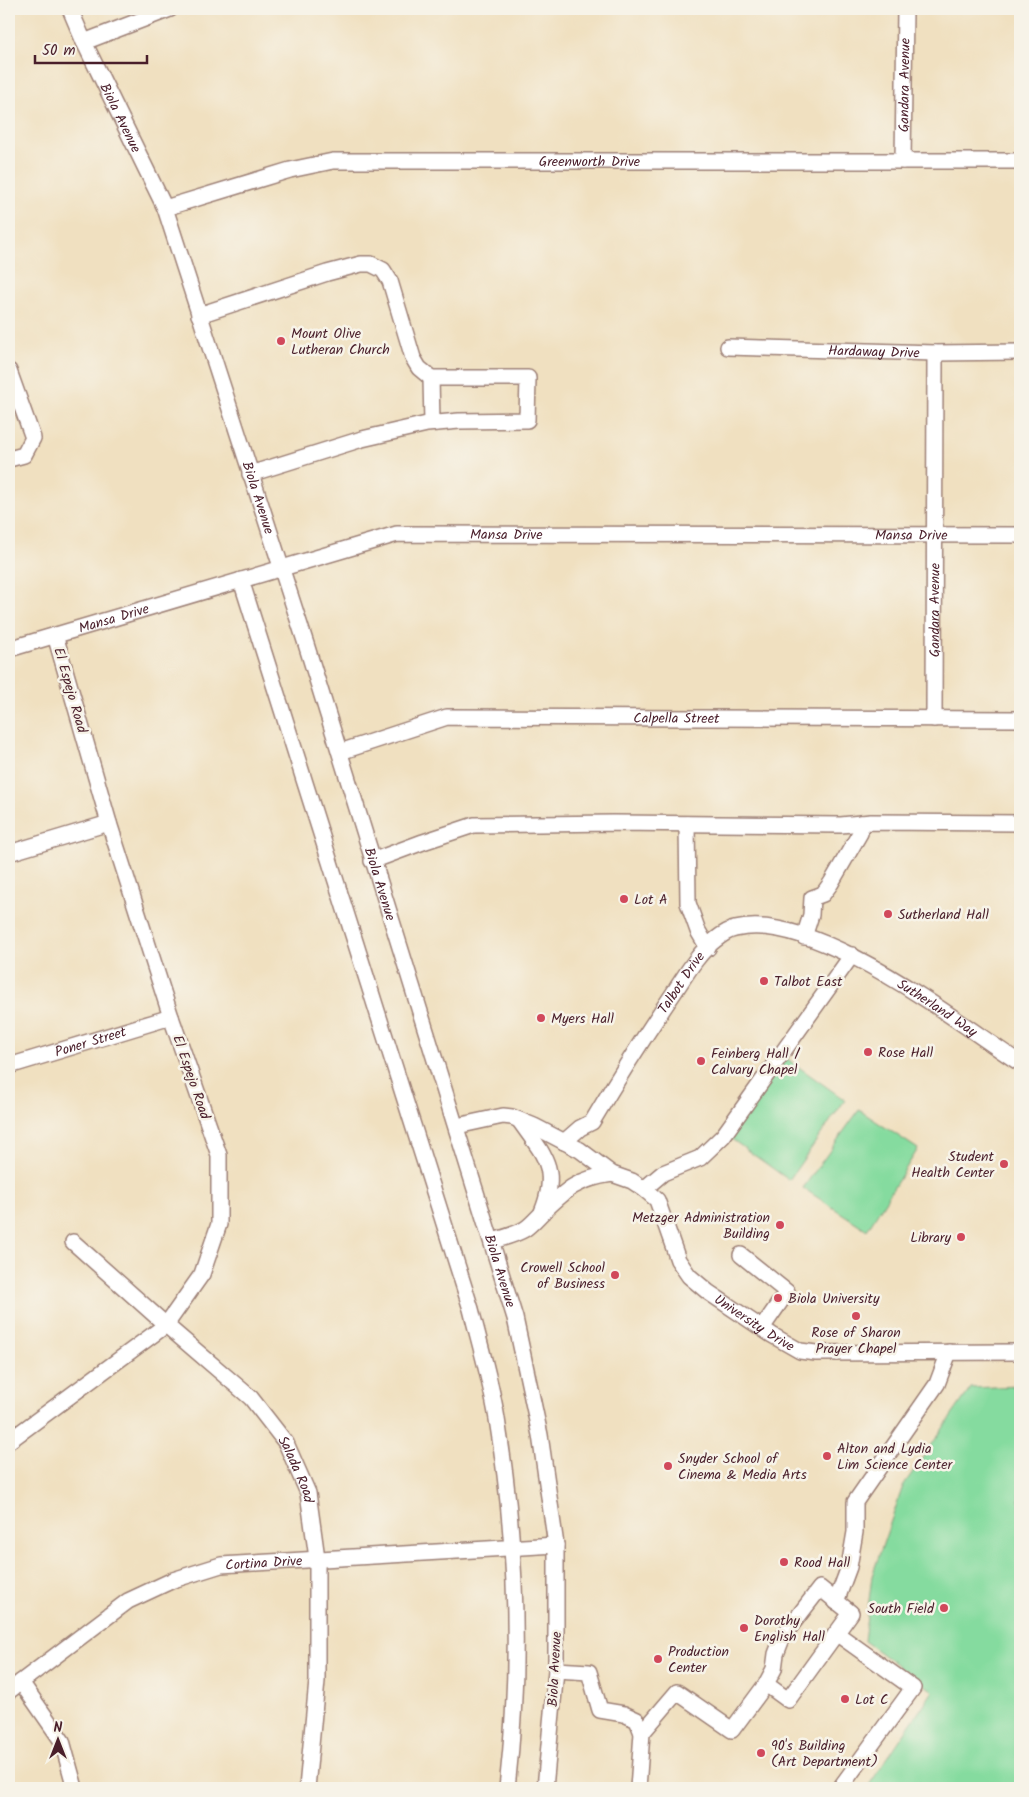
<svg xmlns="http://www.w3.org/2000/svg" width="1029" height="1797" viewBox="0 0 1029 1797" font-family="Kalam,sans-serif">
  <style>
    .green { fill: #85db9f; stroke: #687d65 }
    .lines { fill: none; stroke-linecap: round; stroke-linejoin: round }
    .minor-casing { stroke: #9d8076; stroke-width: 18 }
    .minor { stroke: #fff; stroke-width: 15 }
    .poi-dot { fill: #d1495b; stroke: #f7f3e8; stroke-width: 2 }
    .labels { text-anchor: middle; stroke-width: 5; stroke-linejoin: round; paint-order: stroke }
    .street-label { font-size: 14px; fill: #4a1f2b; stroke: #f7f3e8 }
    .poi-label { font-size: 14px; fill: #4a1f2b; stroke: #f7f3e8; text-anchor: start }
  </style>
  <rect width="100%" height="100%" fill="#f7f3e8"/>
  <filter id="ink" filterUnits="userSpaceOnUse"><feTurbulence type="fractalNoise" baseFrequency=".02" numOctaves="2"/><feDisplacementMap in="SourceGraphic" scale="10" xChannelSelector="R" yChannelSelector="G"/><feConvolveMatrix kernelMatrix="1 2 1 2 8 2 1 2 1" color-interpolation-filters="sRGB"/></filter>
  <filter id="wash" filterUnits="userSpaceOnUse"><feTurbulence type="fractalNoise" baseFrequency=".0096" numOctaves="4" result="noise"/><feDisplacementMap in="SourceGraphic" scale="20" xChannelSelector="R" yChannelSelector="G"/><feGaussianBlur stdDeviation="1.12" result="paint"/><feColorMatrix in="noise" values="0 0 0 0 0 0 0 0 0 0 0 0 0 0 0 0 0 1.4 0 .05"/><feComposite in="paint" operator="in"/></filter>
  <g filter="url(#wash)">
    <rect width="100%" height="100%" fill="#f0e0c0"/>
    <g class="green">
      <path d="M 786,1058 L 845,1100 L 789,1180 L 730,1138 Z"/>
      <path d="M 859,1110 L 918,1149 L 867,1230 L 803,1188 Z"/>
      <path d="M 1020,1386 L 1020,1788 L 867,1788 L 933,1691 L 864,1641 L 872,1576 L 903,1486 L 971,1388 Z"/>
    </g>
  </g>
  <g filter="url(#ink)">
    <g class="lines">
      <g class="minor-casing">
        <g id="minor">
          <path id="s1" d="M 70,9 L 84,42 L 165,208 L 306,644 L 515,1318 L 540,1435 L 556,1545 L 556,1670 L 545,1788"/>
          <path d="M 84,42 L 170,9"/>
          <path id="s2" d="M 903,161 L 905,9"/>
          <path id="s3" d="M 165,208 L 290,170 L 333,161 L 1020,161"/>
          <path d="M 199,315 L 327,273 L 361,264 L 371,264 L 383,270 L 390,281 L 413,358 L 419,368 L 431,378"/>
          <path id="s4" d="M 728,347 L 935,353 L 1020,352"/>
          <path d="M 9,371 L 33,438 L 24,455 L 9,459"/>
          <path d="M 250,474 L 362,439 L 427,424 L 459,421 L 527,420 L 528,378 L 431,378 L 432,423"/>
          <path d="M 241,580 L 471,1309 C 480,1345 491,1382 497,1419 C 517,1542 521,1665 507,1788"/>
          <path id="s5" d="M 9,649 L 397,534 L 1020,535"/>
          <path id="s6" d="M 934,719 L 935,353"/>
          <path id="s7" d="M 340,752 L 447,717 L 1020,719"/>
          <path d="M 687,824 L 688,903 L 698,931 L 708,948"/>
          <path d="M 9,853 L 109,823"/>
          <path d="M 372,861 L 423,842 L 474,825 L 613,823 L 841,825 L 871,822 L 1020,823"/>
          <path d="M 804,937 L 811,915 L 812,898 L 823,894 L 831,883 L 860,833 L 861,823"/>
          <path id="s8" d="M 9,1066 L 171,1017"/>
          <path d="M 519,1120 C 543,1154 560,1168 542,1212"/>
          <path id="s9" d="M 457,1126 L 503,1116 L 512,1117 L 534,1126 L 580,1150 L 612,1174 L 632,1181 L 644,1189 L 657,1200 L 678,1260 L 689,1276 L 708,1292 L 772,1335 L 800,1351 L 816,1353 L 1020,1352"/>
          <path id="s10" d="M 564,1142 L 580,1128 L 592,1122 C 618,1078 645,1035 673,994 C 685,976 698,953 715,940 C 720,936 728,930 735,929 C 814,909 955,1021 1020,1063"/>
          <path d="M 644,1189 L 663,1173 L 700,1158 L 723,1136 L 852,955"/>
          <path d="M 492,1241 C 503,1238 515,1235 525,1229 C 531,1225 537,1218 542,1213 C 567,1189 577,1179 612,1174"/>
          <path id="s11" d="M 73,1242 L 166,1325 L 251,1398 L 286,1443 L 308,1493 L 317,1558 L 317,1681 L 307,1788"/>
          <path d="M 741,1255 L 787,1292 L 762,1328"/>
          <path d="M 9,1441 L 166,1325 L 202,1274 L 219,1224 L 219,1155 L 171,1017 L 109,823 L 55,635"/>
          <path d="M 836,1602 L 849,1567 L 855,1532 L 855,1502 L 937,1384 L 949,1352"/>
          <path d="M 836,1633 L 913,1688 L 840,1788"/>
          <path d="M 556,1670 L 589,1672 L 600,1710 L 624,1714 L 637,1720 L 642,1733 L 638,1788"/>
          <path d="M 21,1682 L 62,1741 L 75,1788"/>
          <path id="s12" d="M 9,1691 L 128,1601 L 173,1580 L 221,1565 L 556,1545"/>
          <path d="M 642,1733 L 677,1692 L 732,1730 L 766,1684 L 774,1669 L 776,1654 L 783,1636 L 820,1588 L 851,1613 L 788,1700 L 766,1684"/>
        </g>
      </g>
      <use href="#minor" class="minor"/>
    </g>
  </g>
  <g class="poi-dot">
    <circle cx="281" cy="341" r="5"/>
    <circle cx="624" cy="899" r="5"/>
    <circle cx="888" cy="914" r="5"/>
    <circle cx="764" cy="981" r="5"/>
    <circle cx="541" cy="1018" r="5"/>
    <circle cx="868" cy="1052" r="5"/>
    <circle cx="701" cy="1061" r="5"/>
    <circle cx="1004" cy="1164" r="5"/>
    <circle cx="780" cy="1225" r="5"/>
    <circle cx="961" cy="1237" r="5"/>
    <circle cx="615" cy="1275" r="5"/>
    <circle cx="778" cy="1298" r="5"/>
    <circle cx="856" cy="1316" r="5"/>
    <circle cx="827" cy="1456" r="5"/>
    <circle cx="668" cy="1466" r="5"/>
    <circle cx="784" cy="1562" r="5"/>
    <circle cx="944" cy="1608" r="5"/>
    <circle cx="744" cy="1628" r="5"/>
    <circle cx="658" cy="1659" r="5"/>
    <circle cx="845" cy="1699" r="5"/>
    <circle cx="761" cy="1753" r="5"/>
  </g>
  <g class="labels">
    <g class="street-label">
      <text dy="5" stroke="none"><textPath href="#s2" startOffset="76">Gandara Avenue</textPath></text>
      <text dy="5" stroke="none"><textPath href="#s1" startOffset="120">Biola Avenue</textPath></text>
      <text dy="5" stroke="none"><textPath href="#s3" startOffset="431">Greenworth Drive</textPath></text>
      <text dy="5" stroke="none"><textPath href="#s4" startOffset="146">Hardaway Drive</textPath></text>
      <text dy="5" stroke="none"><textPath href="#s1" startOffset="525">Biola Avenue</textPath></text>
      <text dy="5" stroke="none"><textPath href="#s5" startOffset="514">Mansa Drive</textPath></text>
      <text dy="5" stroke="none"><textPath href="#s5" startOffset="919">Mansa Drive</textPath></text>
      <text dy="5" stroke="none"><textPath href="#s6" startOffset="109">Gandara Avenue</textPath></text>
      <text dy="5" stroke="none"><textPath href="#s5" startOffset="109">Mansa Drive</textPath></text>
      <text transform="translate(71 690) rotate(74)" y="5">El Espejo Road</text>
      <text dy="5" stroke="none"><textPath href="#s7" startOffset="342">Calpella Street</textPath></text>
      <text dy="5" stroke="none"><textPath href="#s1" startOffset="930">Biola Avenue</textPath></text>
      <text dy="5" stroke="none"><textPath href="#s10" startOffset="200">Talbot Drive</textPath></text>
      <text dy="5" stroke="none"><textPath href="#s10" startOffset="500">Sutherland Way</textPath></text>
      <text dy="5" stroke="none"><textPath href="#s8" startOffset="85">Poner Street</textPath></text>
      <text transform="translate(192 1077) rotate(71)" y="5">El Espejo Road</text>
      <text dy="5" stroke="none"><textPath href="#s1" startOffset="1335">Biola Avenue</textPath></text>
      <text dy="5" stroke="none"><textPath href="#s9" startOffset="388">University Drive</textPath></text>
      <text dy="5" stroke="none"><textPath href="#s11" startOffset="322">Salada Road</textPath></text>
      <text dy="5" stroke="none"><textPath href="#s12" startOffset="292">Cortina Drive</textPath></text>
      <text transform="translate(554 1669) rotate(-87)" y="5">Biola Avenue</text>
    </g>
    <g class="poi-label">
      <text x="291" y="338">Mount Olive<tspan x="291" dy="16">Lutheran Church</tspan></text>
      <text x="634" y="904">Lot A</text>
      <text x="898" y="919">Sutherland Hall</text>
      <text x="774" y="986">Talbot East</text>
      <text x="551" y="1023">Myers Hall</text>
      <text x="878" y="1057">Rose Hall</text>
      <text x="711" y="1058">Feinberg Hall /<tspan x="711" dy="16">Calvary Chapel</tspan></text>
      <text x="994" y="1161" text-anchor="end">Student<tspan x="994" dy="16">Health Center</tspan></text>
      <text x="770" y="1222" text-anchor="end">Metzger Administration<tspan x="770" dy="16">Building</tspan></text>
      <text x="951" y="1242" text-anchor="end">Library</text>
      <text x="605" y="1272" text-anchor="end">Crowell School<tspan x="605" dy="16">of Business</tspan></text>
      <text x="788" y="1303">Biola University</text>
      <text x="856" y="1337" text-anchor="middle">Rose of Sharon<tspan x="856" dy="16">Prayer Chapel</tspan></text>
      <text x="837" y="1453">Alton and Lydia<tspan x="837" dy="16">Lim Science Center</tspan></text>
      <text x="678" y="1463">Snyder School of<tspan x="678" dy="16">Cinema &amp; Media Arts</tspan></text>
      <text x="794" y="1567">Rood Hall</text>
      <text x="934" y="1613" text-anchor="end">South Field</text>
      <text x="754" y="1625">Dorothy<tspan x="754" dy="16">English Hall</tspan></text>
      <text x="668" y="1656">Production<tspan x="668" dy="16">Center</tspan></text>
      <text x="855" y="1704">Lot C</text>
      <text x="771" y="1750">90's Building<tspan x="771" dy="16">(Art Department)</tspan></text>
    </g>
  </g>
  <rect width="1029" height="1797" fill="none" stroke="#f7f3e8" stroke-width="30"/>
  <g transform="translate(58 1740)" stroke="#f7f3e8" stroke-width="4" paint-order="stroke">
  <path d="M0-4L9 19L0 12L-9 19Z" fill="#4a1f2b"/>
  <text y="-8" font-size="14" font-weight="bold" text-anchor="middle" fill="#4a1f2b">N</text>
  </g>
  <path d="M35 55v8h112v-8" fill="none" stroke="#4a1f2b" stroke-width="2.5"/>
  <text x="42" y="55" font-size="15" fill="#4a1f2b" stroke="#f7f3e8" stroke-width="4" paint-order="stroke">50 m</text>
</svg>
